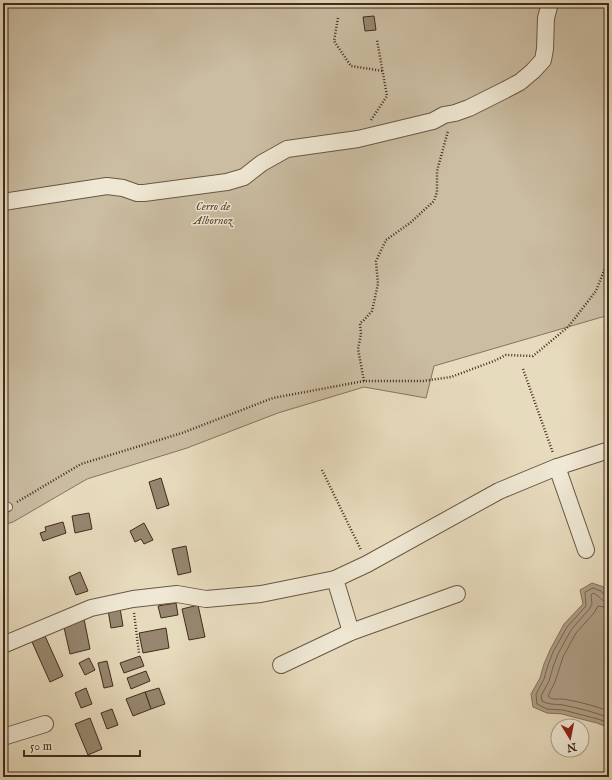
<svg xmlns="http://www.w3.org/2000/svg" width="612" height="780" viewBox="0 0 612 780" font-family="'IM FELL English',serif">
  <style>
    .green { fill: #cbbda2; stroke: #867460 }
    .water { fill: #af9f87; stroke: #83715d }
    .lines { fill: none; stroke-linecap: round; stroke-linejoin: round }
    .shore { stroke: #786552; stroke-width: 1 }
    .building { fill: #978770; stroke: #412b1d }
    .service-casing { stroke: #6a5745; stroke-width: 10 }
    .minor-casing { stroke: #6a5745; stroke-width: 18 }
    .path { stroke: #412b1d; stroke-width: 2.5; stroke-dasharray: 1 2; stroke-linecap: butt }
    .service { stroke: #efe8d4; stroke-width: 8 }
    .minor { stroke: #efe8d4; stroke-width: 16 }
    .labels { text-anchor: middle; stroke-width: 3; stroke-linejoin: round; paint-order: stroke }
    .park-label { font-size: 12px; font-style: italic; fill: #5d4838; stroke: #efe8d4 }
  </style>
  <rect width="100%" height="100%" fill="#e7dbbd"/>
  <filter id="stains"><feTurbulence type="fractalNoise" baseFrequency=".005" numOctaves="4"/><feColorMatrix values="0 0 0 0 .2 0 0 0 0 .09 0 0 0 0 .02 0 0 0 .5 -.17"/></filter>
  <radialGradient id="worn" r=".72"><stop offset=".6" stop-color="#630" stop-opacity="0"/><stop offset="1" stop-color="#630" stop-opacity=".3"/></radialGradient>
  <path class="green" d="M 3,3 L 609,3 L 609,315 L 434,366 L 426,398 L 364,387 L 278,413 L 187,448 L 87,479 L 13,522 L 3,525 Z"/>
  <path class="water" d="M 592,583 L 604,587 L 609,596 L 609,728 L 597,723 L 577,718 L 562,714 L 547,713 L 533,707 L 531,694 L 540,678 L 544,664 L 550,650 L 564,624 L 583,604 L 580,590 Z"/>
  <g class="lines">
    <g class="shore">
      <path d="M 609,597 L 605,596 L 601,591 L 593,588 L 585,592 L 586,606 L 567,627 L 553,652 L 548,665 L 544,679 L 536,694 L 537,704 L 547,709 L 563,710 L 598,719 L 609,723"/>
      <path d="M 609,602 C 599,601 601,596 593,593 L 591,595 L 592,604 L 590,608 L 571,630 L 558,654 L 553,667 L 549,681 L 541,696 L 542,701 C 549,705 555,704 563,705 C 578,708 595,712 609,718"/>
      <path d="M 609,608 L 598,606 L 594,613 L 576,633 L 570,644 L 563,657 L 555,682 L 548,696 C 551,700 557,699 562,699 C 577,701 595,706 609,711"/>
    </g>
  </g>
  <g class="building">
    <path d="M 333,3 L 354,3 L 354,4 L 333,6 Z"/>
    <path d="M 374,16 L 376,30 L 365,31 L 363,17 Z"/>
    <path d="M 161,478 L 169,505 L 157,509 L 149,482 Z"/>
    <path d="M 89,513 L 92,529 L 75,533 L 72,516 Z"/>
    <path d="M 63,522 L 66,533 L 43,541 L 40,533 L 46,531 L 45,527 Z"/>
    <path d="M 144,523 L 153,540 L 144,544 L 141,539 L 135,542 L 130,531 Z"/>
    <path d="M 186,546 L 191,572 L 178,575 L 172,549 Z"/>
    <path d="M 80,572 L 88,591 L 76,595 L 69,577 Z"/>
    <path d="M 176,603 L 178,615 L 161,618 L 158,606 Z"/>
    <path d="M 198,605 L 205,637 L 189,640 L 182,609 Z"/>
    <path d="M 120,608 L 123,626 L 111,628 L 108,610 Z"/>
    <path d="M 84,619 L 90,649 L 70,654 L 63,623 Z"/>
    <path d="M 166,628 L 169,648 L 143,653 L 139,633 Z"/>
    <path d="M 45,636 L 63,676 L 50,682 L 32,642 Z"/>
    <path d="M 140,656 L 144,666 L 124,673 L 120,663 Z"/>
    <path d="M 89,658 L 95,670 L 85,675 L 79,663 Z"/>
    <path d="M 107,661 L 113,686 L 104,688 L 98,663 Z"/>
    <path d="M 146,671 L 150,681 L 131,689 L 127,678 Z"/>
    <path d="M 86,688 L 92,704 L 81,708 L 75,693 Z"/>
    <path d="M 159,688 L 165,704 L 151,709 L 145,692 Z"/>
    <path d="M 145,692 L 151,709 L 133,716 L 126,699 Z"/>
    <path d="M 112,709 L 118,725 L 107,729 L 101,713 Z"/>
    <path d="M 90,718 L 102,749 L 88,755 L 75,724 Z"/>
  </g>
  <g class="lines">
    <g class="service-casing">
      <path id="service" d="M 3,509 L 8,507"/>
    </g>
    <g class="minor-casing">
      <g id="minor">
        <path d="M 3,202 L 107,186 L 123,188 L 137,193 L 144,193 L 227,182 L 244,177 L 262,163 L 287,149 L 358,139 L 433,121 L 444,115 L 455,113 L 469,108 L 505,90 L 520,82 L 533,71 L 543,60 L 545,49 L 546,18 L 550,3"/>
        <path d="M 557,467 L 586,550"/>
        <path d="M 335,579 L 351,632"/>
        <path d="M 3,645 L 91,608 L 133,599 L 177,594 L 206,599 L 261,594 L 335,579 L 367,564 L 499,491 L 557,467 L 609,450"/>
        <path d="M 281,665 L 351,632 L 457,594"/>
        <path d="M 3,737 L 45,724"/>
      </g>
    </g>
    <g class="path">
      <path d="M 338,18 L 334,41 L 351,66 L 383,71"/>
      <path d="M 371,120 L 387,96 L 377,40"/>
      <path d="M 523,369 L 553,453"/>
      <path d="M 364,381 L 358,349 L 361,334 L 360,323 L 364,320 L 372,311 L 378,284 L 376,261 L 386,240 L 410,223 L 434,201 L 437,192 L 437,171 L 448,131"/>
      <path d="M 322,470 L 361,550"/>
      <path d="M 17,502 L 81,464 L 182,433 L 273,398 L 364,381 L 423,381 L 451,377 L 494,361 L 506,355 L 533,356 L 568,327 L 596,291 L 609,258"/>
      <path d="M 134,613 L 139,653"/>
    </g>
    <use href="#service" class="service"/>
    <use href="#minor" class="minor"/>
  </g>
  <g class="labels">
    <g class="park-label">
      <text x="213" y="210">Cerro de<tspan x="213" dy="14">Albornoz</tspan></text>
    </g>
  </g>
  <rect width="612" height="780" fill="none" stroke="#e7dbbd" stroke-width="16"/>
  <rect x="4" y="4" width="604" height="772" fill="none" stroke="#412b1d" stroke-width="2"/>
  <rect x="8" y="8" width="596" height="764" fill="none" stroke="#412b1d"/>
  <g transform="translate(570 738) rotate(170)"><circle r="19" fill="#efe8d4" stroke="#a99c8b"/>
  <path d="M0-3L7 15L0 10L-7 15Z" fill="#8f2418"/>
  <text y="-6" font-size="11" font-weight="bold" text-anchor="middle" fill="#412b1d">N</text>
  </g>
  <path d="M24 750v6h116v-6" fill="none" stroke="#412b1d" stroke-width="2"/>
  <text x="30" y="750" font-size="12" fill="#412b1d" stroke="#efe8d4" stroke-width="3" paint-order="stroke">50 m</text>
  <rect width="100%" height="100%" filter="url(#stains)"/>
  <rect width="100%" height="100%" fill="url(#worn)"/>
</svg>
